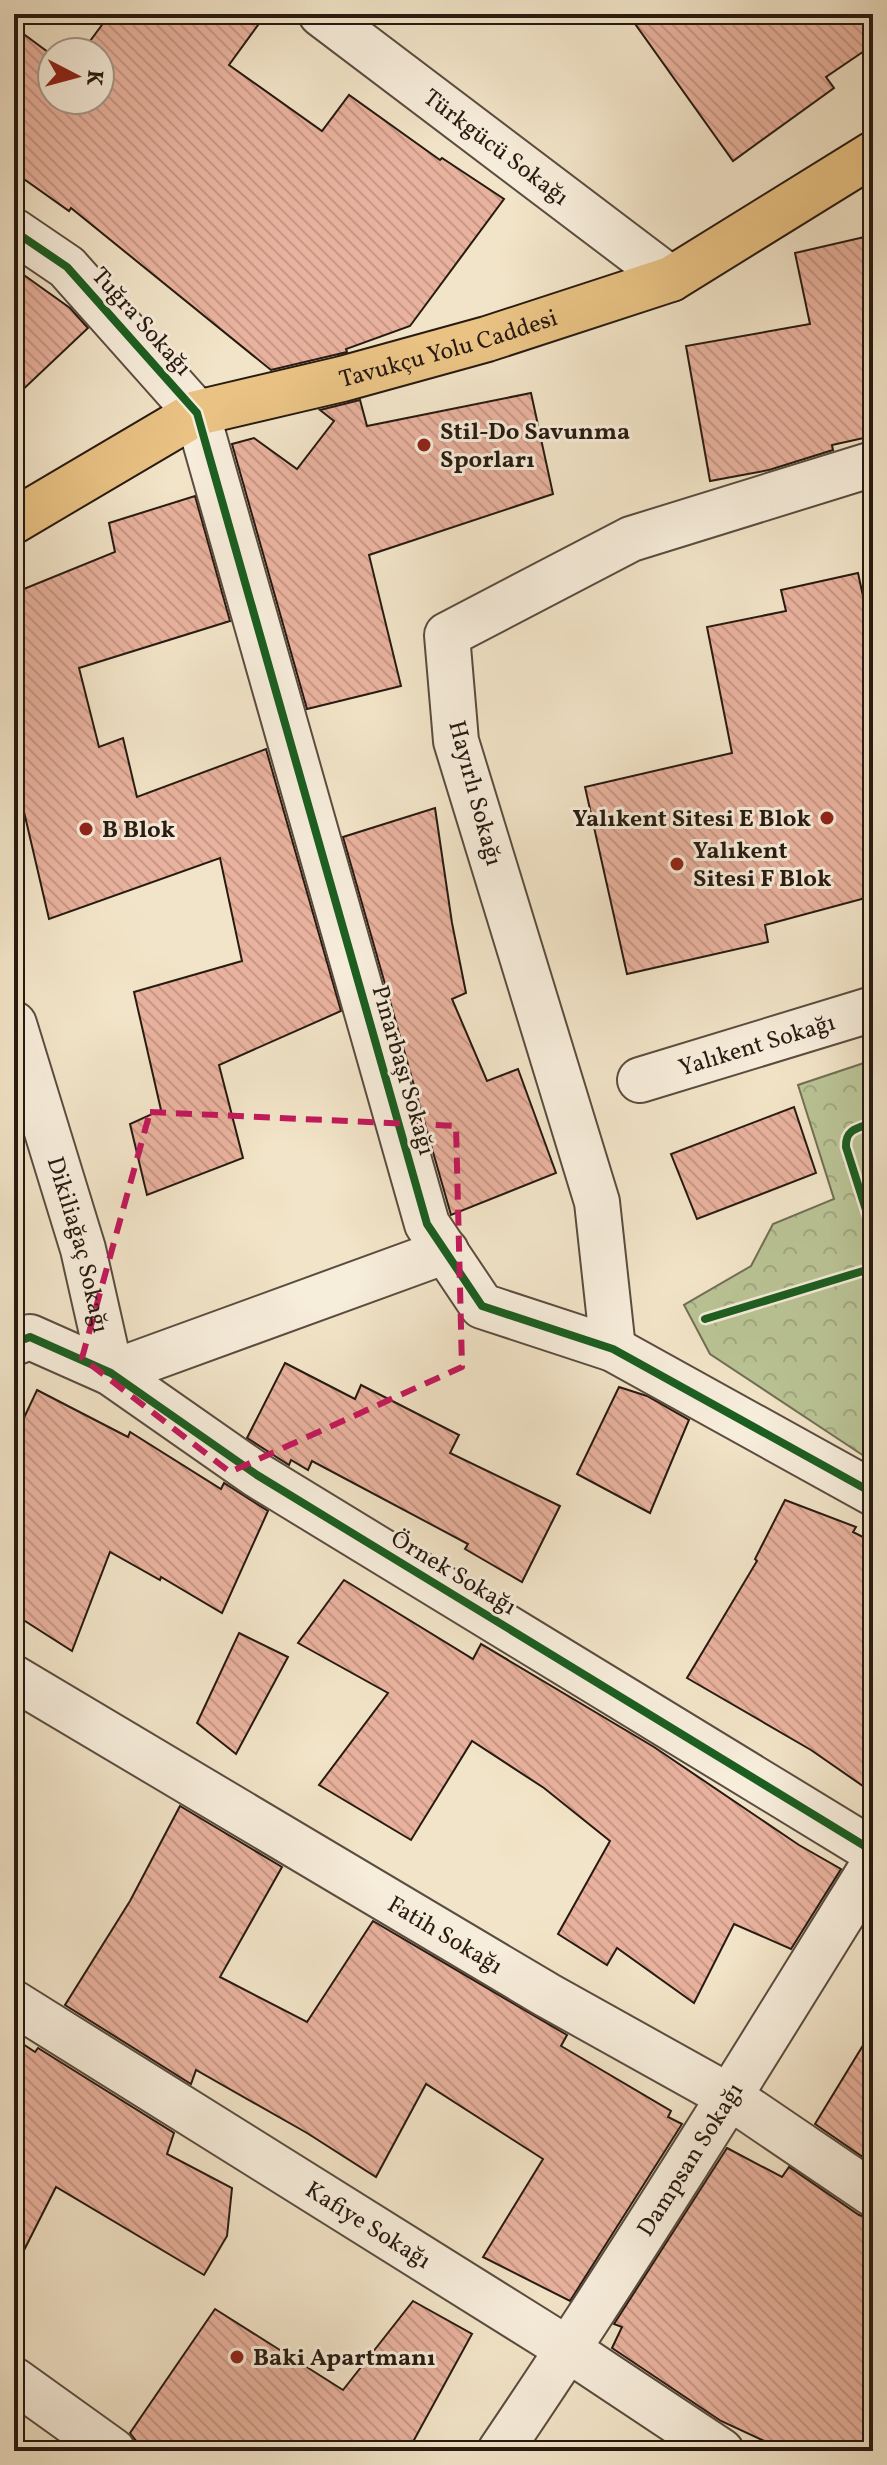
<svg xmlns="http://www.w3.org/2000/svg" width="887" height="2465" viewBox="0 0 887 2465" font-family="Vollkorn,serif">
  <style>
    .park { fill: url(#park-crowns); stroke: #706f54; stroke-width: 2 }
    .building { fill: url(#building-back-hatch); stroke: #271a11; stroke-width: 2 }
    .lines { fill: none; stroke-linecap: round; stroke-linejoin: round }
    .minor-casing { stroke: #5a4c3f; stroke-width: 48 }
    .major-casing { stroke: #271a11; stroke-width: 48 }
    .minor { stroke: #f7eddb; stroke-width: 44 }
    .major { stroke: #e9c284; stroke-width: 44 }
    .cycleway-casing { stroke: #f7eddb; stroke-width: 13 }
    .cycleway { stroke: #1b5e20; stroke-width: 8 }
    .marked { fill: none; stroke: #c2185b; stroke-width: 6; stroke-dasharray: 16 10; stroke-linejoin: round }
    .poi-dot { fill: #8f2418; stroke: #f7eddb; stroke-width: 3 }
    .labels { text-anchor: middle; stroke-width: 6; stroke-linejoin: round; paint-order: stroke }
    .street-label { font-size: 24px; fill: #271a11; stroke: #f7eddb }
    .poi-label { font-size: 24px; font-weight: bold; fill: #271a11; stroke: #f7eddb; text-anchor: start }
  </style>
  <defs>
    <pattern id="park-crowns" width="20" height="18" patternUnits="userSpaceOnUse" patternTransform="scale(2)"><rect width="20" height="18" fill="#bac496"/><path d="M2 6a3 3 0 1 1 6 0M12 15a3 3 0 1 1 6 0" fill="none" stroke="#a0a880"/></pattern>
    <pattern id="building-back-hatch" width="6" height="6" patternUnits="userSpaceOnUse" patternTransform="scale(2)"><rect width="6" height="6" fill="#e9b29e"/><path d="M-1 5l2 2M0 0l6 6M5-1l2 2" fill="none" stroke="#c89887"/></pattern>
  </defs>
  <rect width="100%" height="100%" fill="#f2e4c8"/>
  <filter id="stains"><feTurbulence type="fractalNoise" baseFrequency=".0025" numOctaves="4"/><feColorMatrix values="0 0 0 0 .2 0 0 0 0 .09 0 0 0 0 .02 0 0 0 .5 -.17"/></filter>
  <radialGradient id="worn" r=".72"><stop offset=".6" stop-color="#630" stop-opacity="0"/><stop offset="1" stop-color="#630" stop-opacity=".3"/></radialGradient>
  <path class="park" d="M 873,1060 L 873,1462 L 710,1354 L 684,1305 L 751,1266 L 773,1224 L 834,1199 L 798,1085 Z"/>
  <g class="building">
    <path d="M 110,14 L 266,14 L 229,65 L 322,131 L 349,95 L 440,160 L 442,158 L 504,199 L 410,326 L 346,349 L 347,352 L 271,370 L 71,208 L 69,211 L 14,172 L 14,27 L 52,55 L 52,100 L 100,100 L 100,52 L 82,52 Z"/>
    <path d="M 628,14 L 873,14 L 873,45 L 826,77 L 834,88 L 733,161 Z"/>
    <path d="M 873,235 L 873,436 L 832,445 L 833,450 L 769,470 L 710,481 L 686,346 L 810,324 L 795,253 Z"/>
    <path d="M 14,268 L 70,308 L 88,328 L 14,398 Z"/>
    <path d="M 531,393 L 553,494 L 369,555 L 401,686 L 307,709 L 232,444 L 254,438 L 297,469 L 334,421 L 320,410 L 360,400 L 367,426 Z"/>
    <path d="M 195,496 L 230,621 L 79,668 L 99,747 L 123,738 L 137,797 L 266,749 L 341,1011 L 219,1065 L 243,1158 L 147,1195 L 130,1124 L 161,1110 L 134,992 L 242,961 L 220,858 L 49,919 L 14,769 L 14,593 L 115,552 L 109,523 Z"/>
    <path d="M 858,573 L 873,642 L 873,896 L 765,925 L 768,942 L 627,974 L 585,787 L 732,753 L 707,627 L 786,611 L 781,590 Z"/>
    <path d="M 435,808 L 452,923 L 466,993 L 452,999 L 487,1081 L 518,1069 L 556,1173 L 451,1215 L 343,837 Z"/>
    <path d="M 794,1107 L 816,1173 L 697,1219 L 671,1154 Z"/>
    <path d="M 285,1363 L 355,1399 L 361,1385 L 459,1435 L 450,1453 L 560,1506 L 522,1582 L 465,1549 L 468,1544 L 312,1461 L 308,1470 L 291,1460 L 289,1465 L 247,1438 Z"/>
    <path d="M 619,1387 L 647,1396 L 689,1420 L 650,1513 L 577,1474 Z"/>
    <path d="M 37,1390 L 128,1437 L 130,1432 L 221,1489 L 224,1483 L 268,1511 L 222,1613 L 161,1577 L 160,1580 L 110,1552 L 72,1651 L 14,1614 L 14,1439 Z"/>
    <path d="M 785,1500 L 856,1527 L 853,1532 L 873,1542 L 873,1793 L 811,1750 L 687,1678 L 757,1561 L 755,1559 Z"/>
    <path d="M 344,1580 L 473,1659 L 481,1644 L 654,1747 L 799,1845 L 841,1869 L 791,1949 L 734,1924 L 694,2003 L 617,1948 L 607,1965 L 558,1934 L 610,1841 L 544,1788 L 472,1741 L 411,1840 L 319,1785 L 388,1693 L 298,1643 Z"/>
    <path d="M 239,1633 L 288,1657 L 236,1754 L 197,1723 Z"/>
    <path d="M 180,1806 L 282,1867 L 220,1977 L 307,2022 L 373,1921 L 567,2035 L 561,2046 L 671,2111 L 668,2117 L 682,2124 L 570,2301 L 483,2257 L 543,2159 L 426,2084 L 376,2177 L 307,2133 L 196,2070 L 191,2084 L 65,2005 L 130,1901 Z"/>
    <path d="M 873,2029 L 873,2164 L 815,2124 Z"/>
    <path d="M 14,2038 L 35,2052 L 38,2048 L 174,2133 L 167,2154 L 232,2188 L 227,2236 L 204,2275 L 56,2187 L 14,2270 Z"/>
    <path d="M 727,2148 L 782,2177 L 789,2167 L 859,2215 L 873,2219 L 873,2451 L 786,2451 L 721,2421 L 612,2348 L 622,2327 L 614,2324 Z"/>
    <path d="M 413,2301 L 472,2334 L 408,2451 L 138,2451 L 136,2441 L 130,2433 L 215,2309 L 343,2390 Z"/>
  </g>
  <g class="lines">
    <g class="minor-casing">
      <g id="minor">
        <path id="s1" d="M 321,14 L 671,279"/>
        <path d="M 14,231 L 67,267 L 197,413 L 427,1224 L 482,1306 L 613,1349 L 873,1493"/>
        <path id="s2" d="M 14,1024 L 83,1249 L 111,1373 L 446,1251"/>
        <path id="s3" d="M 640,1080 L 873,1009"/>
        <path d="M 14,1343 L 30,1337 L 111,1373 L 257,1475 L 873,1851"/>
        <path d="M 613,1349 L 597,1202 L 456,741 L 447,635 L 631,539 L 873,464"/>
        <path id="s4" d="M 14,1678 L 547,1995 L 730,2097 L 873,2194"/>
        <path id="s5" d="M 14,2003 L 569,2350 L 721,2451"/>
        <path d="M 14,2380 L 113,2451"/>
        <path id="s6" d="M 500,2451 C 630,2259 751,2062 873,1865"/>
      </g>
    </g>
    <g class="major-casing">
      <g id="major">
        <path id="s7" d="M 14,521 L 197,413 L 342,379 L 487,339 L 671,279 L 873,154"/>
      </g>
    </g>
    <use href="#minor" class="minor"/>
    <use href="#major" class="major"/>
    <g class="cycleway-casing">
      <g id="cycleway">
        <path d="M 14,231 L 67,267 L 197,413 L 427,1224 L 482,1306 L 613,1349 L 873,1493"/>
        <path d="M 873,1123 C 858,1128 845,1129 846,1147 L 873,1232"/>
        <path d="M 705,1319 L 873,1268"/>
        <path d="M 14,1343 L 30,1337 L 111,1373 L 257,1475 L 873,1851"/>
      </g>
    </g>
    <use href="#cycleway" class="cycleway"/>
  </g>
  <path class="marked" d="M 150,1112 L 456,1126 L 462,1367 L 230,1472 L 82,1358 Z"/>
  <g class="poi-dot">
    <circle cx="424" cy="445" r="8"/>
    <circle cx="827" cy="818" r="8"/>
    <circle cx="86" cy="829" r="8"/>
    <circle cx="677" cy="864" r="8"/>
    <circle cx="237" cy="2357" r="8"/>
  </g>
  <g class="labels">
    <g class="street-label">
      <text dy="8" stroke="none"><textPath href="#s1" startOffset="220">Türkgücü Sokağı</textPath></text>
      <text transform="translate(142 321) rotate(48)" y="8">Tuğra Sokağı</text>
      <text dy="8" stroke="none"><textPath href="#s7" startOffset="472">Tavukçu Yolu Caddesi</textPath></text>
      <text transform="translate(476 793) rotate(75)" y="8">Hayırlı Sokağı</text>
      <text dy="8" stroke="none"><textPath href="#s3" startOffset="122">Yalıkent Sokağı</textPath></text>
      <text transform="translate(404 1070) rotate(74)" y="8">Pınarbaşı Sokağı</text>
      <text dy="8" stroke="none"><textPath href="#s2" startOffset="230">Dikiliağaç Sokağı</textPath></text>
      <text transform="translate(454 1572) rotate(31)" y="8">Örnek Sokağı</text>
      <text dy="8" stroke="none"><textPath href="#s4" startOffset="502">Fatih Sokağı</textPath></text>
      <text dy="8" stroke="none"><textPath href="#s6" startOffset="348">Dampsan Sokağı</textPath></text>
      <text dy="8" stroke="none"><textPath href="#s5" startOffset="418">Kafiye Sokağı</textPath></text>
    </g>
    <g class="poi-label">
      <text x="440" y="439">Stil-Do Savunma<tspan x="440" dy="28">Sporları</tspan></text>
      <text x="811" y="826" text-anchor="end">Yalıkent Sitesi E Blok</text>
      <text x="102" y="837">B Blok</text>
      <text x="693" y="858">Yalıkent<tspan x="693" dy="28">Sitesi F Blok</tspan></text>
      <text x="253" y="2365">Baki Apartmanı</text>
    </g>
  </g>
  <rect width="887" height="2465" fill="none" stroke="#f2e4c8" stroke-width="48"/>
  <rect x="16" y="16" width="855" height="2433" fill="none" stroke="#271a11" stroke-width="4"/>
  <rect x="24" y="24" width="839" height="2417" fill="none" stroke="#271a11" stroke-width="2"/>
  <g transform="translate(76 76) rotate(96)"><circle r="38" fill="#f7eddb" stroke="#a4998a" stroke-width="2"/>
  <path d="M0-6L14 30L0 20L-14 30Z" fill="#8f2418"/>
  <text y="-12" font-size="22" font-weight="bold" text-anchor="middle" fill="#271a11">K</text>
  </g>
  <rect width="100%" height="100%" filter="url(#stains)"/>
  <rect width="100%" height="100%" fill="url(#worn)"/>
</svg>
